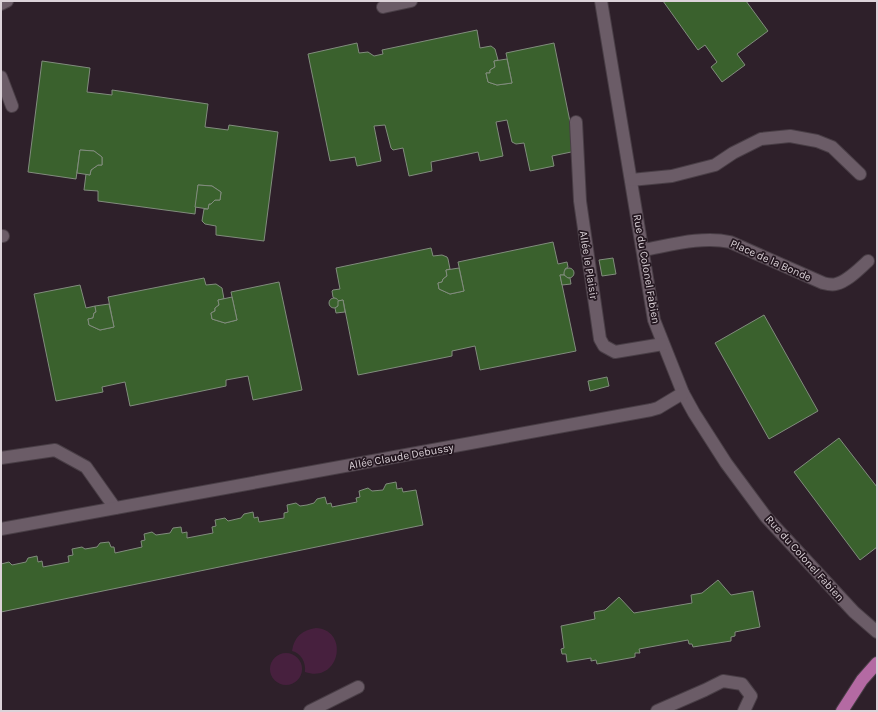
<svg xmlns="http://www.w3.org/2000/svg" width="878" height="712" viewBox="0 0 878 712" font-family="Karla,sans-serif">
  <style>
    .green { fill: #47203e }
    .building { fill: #3a612d; stroke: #818c7d }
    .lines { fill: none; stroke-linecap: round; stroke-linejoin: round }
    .minor-casing { stroke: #493e46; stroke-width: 14 }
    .major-casing { stroke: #493e46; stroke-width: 14 }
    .minor { stroke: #6b5c67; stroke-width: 12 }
    .major { stroke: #b46aa3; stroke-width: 12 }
    .labels { text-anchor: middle; stroke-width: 3.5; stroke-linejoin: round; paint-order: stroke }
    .street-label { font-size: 11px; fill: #dcd3d9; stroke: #241720 }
  </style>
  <rect width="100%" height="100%" fill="#2e202a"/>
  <g class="green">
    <path d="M 316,628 C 350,630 340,684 305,672 C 306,662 301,653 292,651 C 294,637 302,630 316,628 Z"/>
    <circle cx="286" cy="669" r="16"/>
  </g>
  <g class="building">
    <path d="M 663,1 L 746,1 L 768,31 L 737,54 L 745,65 L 722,82 L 711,67 L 717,62 L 705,45 L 698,50 Z"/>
    <path d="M 477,30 L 480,48 L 491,46 L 495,49 L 498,60 L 494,61 L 495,67 L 490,70 L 490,73 L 486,73 L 488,82 L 497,85 L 512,83 L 506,53 L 554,43 L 576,151 L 552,156 L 554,166 L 530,171 L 524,143 L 516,144 L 512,142 L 507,120 L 496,122 L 503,156 L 480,161 L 478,152 L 431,162 L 432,171 L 409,176 L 403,148 L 393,150 L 391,148 L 385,125 L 374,126 L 381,161 L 357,166 L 355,157 L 330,161 L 308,54 L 357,43 L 359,53 L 368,52 L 374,56 L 383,54 L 382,50 Z"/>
    <path d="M 507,59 L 512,83 L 497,85 L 488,82 L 486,73 L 490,73 L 490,70 L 495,67 L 494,61 Z"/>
    <path d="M 42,61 L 90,68 L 87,92 L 112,95 L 112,90 L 208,104 L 205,127 L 228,130 L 229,125 L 278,132 L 264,241 L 216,235 L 216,226 L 205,224 L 202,221 L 204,209 L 208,209 L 209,204 L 211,204 L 215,200 L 220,200 L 221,192 L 212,186 L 198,185 L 195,214 L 98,201 L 98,191 L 84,190 L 86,174 L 90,175 L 91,170 L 98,165 L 102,165 L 102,157 L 94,151 L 80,150 L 76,179 L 28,172 Z"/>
    <path d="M 80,150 L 94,151 L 102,157 L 102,165 L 98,165 L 91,170 L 90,175 L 77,173 Z"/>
    <path d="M 198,185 L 212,186 L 221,192 L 220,200 L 215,200 L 211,204 L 209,204 L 208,209 L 195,207 Z"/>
    <path d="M 553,242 L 558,264 L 567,262 L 568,267 L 565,269 L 564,275 L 560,275 L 576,351 L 480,370 L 475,346 L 452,351 L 452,356 L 358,375 L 343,300 L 338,301 L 333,297 L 332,291 L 333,290 L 340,289 L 336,268 L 431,248 L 433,256 L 442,255 L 447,257 L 448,259 L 450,269 L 446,270 L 447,276 L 443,279 L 442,282 L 438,283 L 439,289 L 450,294 L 464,291 L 458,262 Z"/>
    <path d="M 613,258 L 616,274 L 602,276 L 599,260 Z"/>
    <circle cx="569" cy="273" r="5"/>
    <path d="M 459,268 L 464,291 L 450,294 L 439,289 L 438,283 L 442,282 L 443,279 L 447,276 L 446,270 Z"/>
    <path d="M 560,275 L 564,275 L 568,278 L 570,278 L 571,284 L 562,285 Z"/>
    <path d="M 204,278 L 206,285 L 216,284 L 222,288 L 224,299 L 218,300 L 219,305 L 215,308 L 215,311 L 211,313 L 212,319 L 225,323 L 237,320 L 231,292 L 279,282 L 302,390 L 253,400 L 248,376 L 226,380 L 226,386 L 130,406 L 125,382 L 102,387 L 103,392 L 56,401 L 34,294 L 80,285 L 86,308 L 95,306 L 96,312 L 94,313 L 93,318 L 88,319 L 89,325 L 100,330 L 114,327 L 108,297 Z"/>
    <path d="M 232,297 L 237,320 L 225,323 L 212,319 L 211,313 L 215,311 L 215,308 L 219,305 L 218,300 Z"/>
    <circle cx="334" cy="303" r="5"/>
    <path d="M 343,300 L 345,312 L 336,313 L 335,308 L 338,306 L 338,301 Z"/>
    <path d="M 109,304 L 114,327 L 100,330 L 89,325 L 88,319 L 93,318 L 94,313 L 96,312 L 95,306 Z"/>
    <path d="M 764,315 L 818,411 L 769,439 L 715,343 Z"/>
    <path d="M 607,377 L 609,386 L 590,391 L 588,381 Z"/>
    <path d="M 839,438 L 877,487 L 877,547 L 860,560 L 794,472 Z"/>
    <path d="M 396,482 L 397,489 L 402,488 L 403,492 L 416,490 L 423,525 L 1,612 L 1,564 L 9,562 L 12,565 L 26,562 L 28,558 L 37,556 L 38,562 L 42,561 L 43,567 L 69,562 L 68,556 L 73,555 L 72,549 L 82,547 L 85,549 L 97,547 L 100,543 L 109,542 L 111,547 L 114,547 L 115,553 L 142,547 L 141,541 L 145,540 L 144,534 L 152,532 L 156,535 L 170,533 L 173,528 L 181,527 L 182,533 L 187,532 L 187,538 L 213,533 L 212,527 L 216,526 L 215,520 L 225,518 L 228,521 L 241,518 L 244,514 L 253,512 L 254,518 L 258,517 L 259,522 L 284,518 L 284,513 L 288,512 L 287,505 L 296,503 L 300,506 L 307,505 L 314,503 L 317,499 L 325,497 L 327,504 L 331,503 L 332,507 L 357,502 L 356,498 L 360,497 L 359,491 L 368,488 L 372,491 L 383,490 L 386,484 Z"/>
    <path d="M 718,580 L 731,595 L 753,591 L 760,627 L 735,632 L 735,636 L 731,637 L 731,641 L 693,647 L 692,644 L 689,644 L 688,640 L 639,649 L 640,653 L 635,653 L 635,657 L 597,664 L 596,660 L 591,661 L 591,658 L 567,662 L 566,654 L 562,654 L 561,649 L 564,648 L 561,626 L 595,619 L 594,612 L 605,610 L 619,597 L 634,613 L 692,603 L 691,595 L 702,593 Z"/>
  </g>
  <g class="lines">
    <g class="minor-casing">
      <g id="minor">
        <path d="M 601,1 L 654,320 L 683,393 L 694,413 L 726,463 L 766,517 L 854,612 L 877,632"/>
        <path d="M 1,4 L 7,1"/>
        <path d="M 383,7 L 411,1"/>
        <path d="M 1,77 L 12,106"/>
        <path d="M 576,122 L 580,201 L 600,339 L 604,346 L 615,352 L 663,344"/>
        <path d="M 631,180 L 672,176 L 715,165 L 733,153 L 761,139 L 790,136 L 817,141 L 832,147 L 860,174"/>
        <path d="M 1,236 L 3,236"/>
        <path d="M 643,250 C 671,245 702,236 730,242 L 823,283 C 827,284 832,285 836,284 C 848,281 859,269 868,261"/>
        <path d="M 1,458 L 55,450 L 86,467 L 115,508"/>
        <path d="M 1,529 L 651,410 L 658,408 L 683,393"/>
        <path d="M 310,711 L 358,687"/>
        <path d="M 657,711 L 705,690 L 723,681 L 742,684 L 751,696 L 744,711"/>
      </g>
    </g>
    <g class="major-casing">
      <path id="major" d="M 842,711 L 862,680 L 877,663"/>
    </g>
    <use href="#minor" class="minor"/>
    <use href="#major" class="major"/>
  </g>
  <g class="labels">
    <g class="street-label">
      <text transform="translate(771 260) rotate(24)" y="4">Place de la Bonde</text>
      <text transform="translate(589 265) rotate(81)" y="4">Allée le Plaisir</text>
      <text transform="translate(647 269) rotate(80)" y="4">Rue du Colonel Fabien</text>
      <text transform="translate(401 456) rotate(-10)" y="4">Allée Claude Debussy</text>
      <text transform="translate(805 558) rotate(48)" y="4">Rue du Colonel Fabien</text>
    </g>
  </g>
  <rect width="878" height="712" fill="none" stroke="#dcd3d9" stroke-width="4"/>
</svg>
